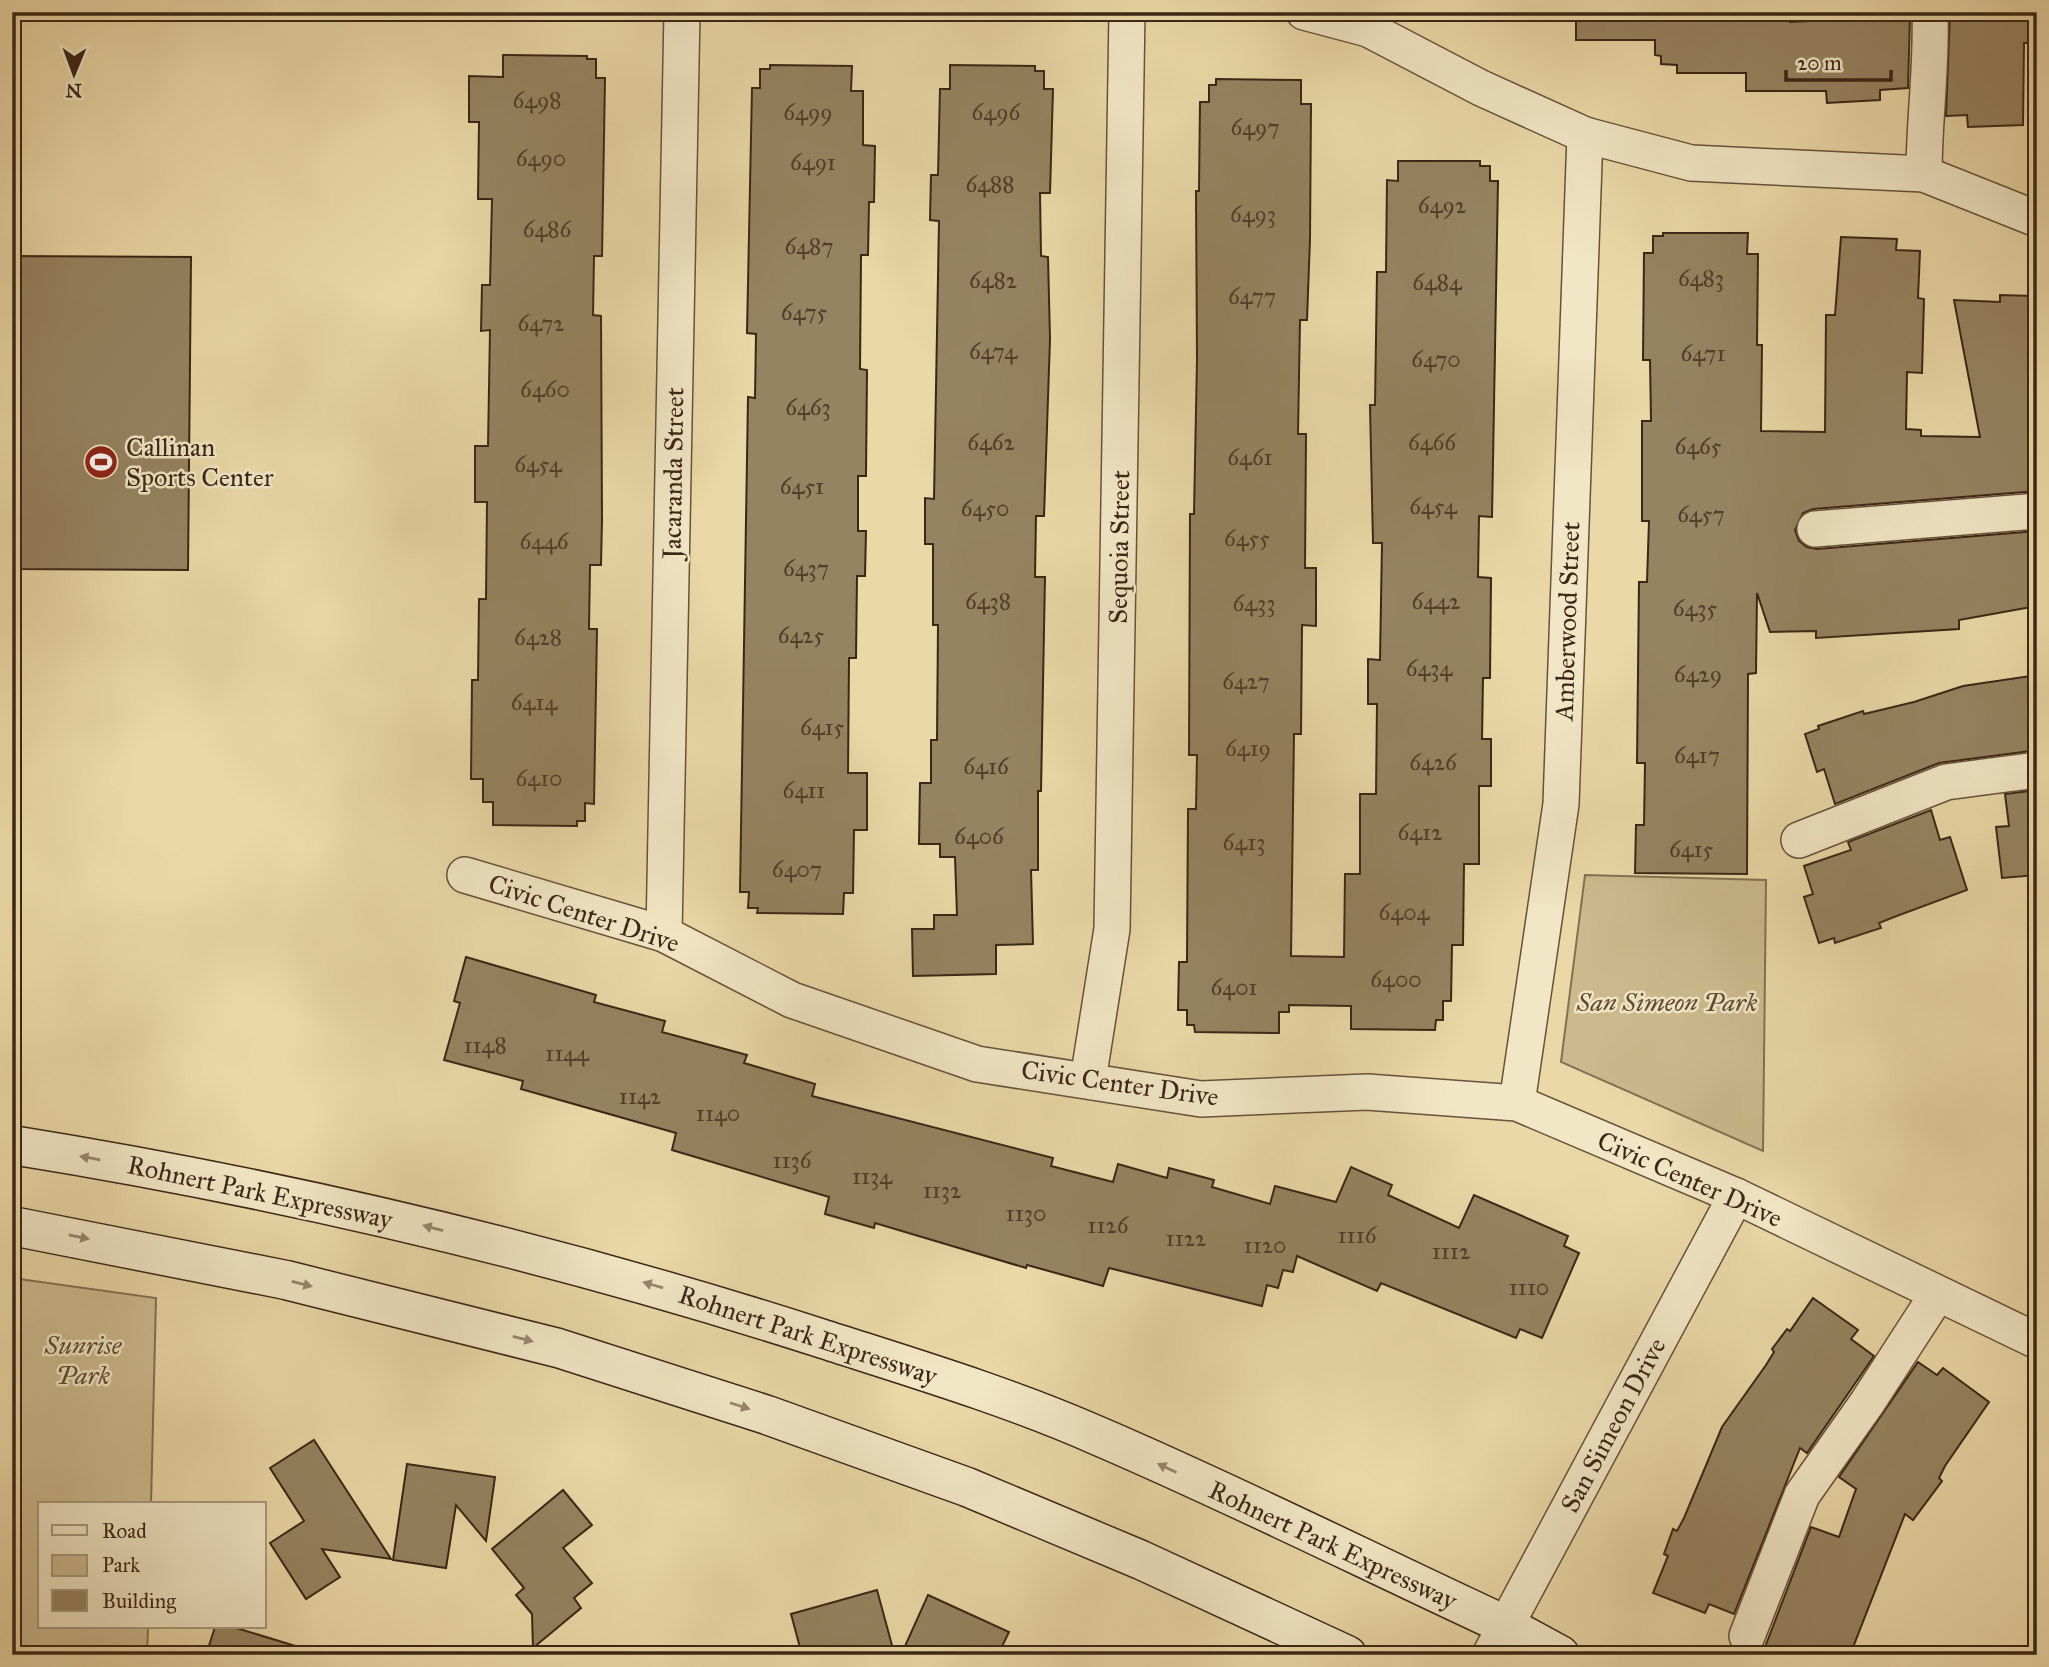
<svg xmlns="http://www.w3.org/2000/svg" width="2049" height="1667" viewBox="0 0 2049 1667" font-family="'IM FELL Great Primer',serif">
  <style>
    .green { fill: #ccba8e; stroke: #847052; stroke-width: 2 }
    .building { fill: #968361; stroke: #3b2617; stroke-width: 2 }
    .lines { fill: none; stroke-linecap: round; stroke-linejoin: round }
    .street-casing { stroke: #67523b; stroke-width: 38 }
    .secondary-casing { stroke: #3b2617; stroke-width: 41 }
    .street { stroke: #f1e6c5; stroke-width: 35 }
    .secondary { stroke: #f1e6c5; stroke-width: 38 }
    .oneway { fill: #96866e }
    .labels { text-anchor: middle; stroke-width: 5; stroke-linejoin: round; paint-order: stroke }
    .number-label { font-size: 23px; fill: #523d2a }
    .poi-label { font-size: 26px; fill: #3b2617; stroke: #f1e6c5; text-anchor: start }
    .street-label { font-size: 26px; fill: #3b2617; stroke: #f1e6c5 }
    .park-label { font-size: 26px; font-style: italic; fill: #5f4b35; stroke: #f1e6c5 }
  </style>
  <rect width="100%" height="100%" fill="#ead8a6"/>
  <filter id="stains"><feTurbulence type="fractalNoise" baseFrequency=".00286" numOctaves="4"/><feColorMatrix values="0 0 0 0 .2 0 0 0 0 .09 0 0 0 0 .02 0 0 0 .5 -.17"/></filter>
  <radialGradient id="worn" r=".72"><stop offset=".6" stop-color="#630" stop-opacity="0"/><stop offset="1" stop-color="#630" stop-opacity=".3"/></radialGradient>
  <g class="green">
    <path d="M 1585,875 L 1766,880 L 1763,1151 L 1561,1062 Z"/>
    <path d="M 12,1278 L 156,1298 L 151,1504 L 40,1504 L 40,1627 L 148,1627 L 147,1655 L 12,1655 Z"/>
  </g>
  <g class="building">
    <path d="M 1576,12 L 1790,12 L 1790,22 L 1910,16 L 1908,88 L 1880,90 L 1880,100 L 1827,103 L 1826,91 L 1746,91 L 1746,73 L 1677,73 L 1677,65 L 1661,64 L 1661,56 L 1655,55 L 1655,40 L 1576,40 Z"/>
    <path d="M 1950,12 L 2029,12 L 2030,43 L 2024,43 L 2023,125 L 1968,127 L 1967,115 L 1946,116 Z"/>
    <path d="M 503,55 L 587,56 L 587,59 L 596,59 L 596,78 L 605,78 L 602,256 L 594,256 L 593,315 L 601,316 L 602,520 L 601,565 L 590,565 L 589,629 L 597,629 L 594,804 L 585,803 L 585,821 L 577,821 L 577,826 L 493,825 L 493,802 L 483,802 L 483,779 L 471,779 L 472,680 L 478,680 L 479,599 L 486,599 L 487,502 L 475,502 L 475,446 L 488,446 L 490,330 L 481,331 L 482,285 L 490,285 L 492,199 L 478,199 L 479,122 L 469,122 L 469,76 L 503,77 Z"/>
    <path d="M 770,65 L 852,66 L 851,91 L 863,91 L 863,145 L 875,146 L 874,202 L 869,202 L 868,255 L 861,255 L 860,369 L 867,370 L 866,476 L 858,476 L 858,531 L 866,531 L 865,576 L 857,576 L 856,658 L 849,658 L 848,773 L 867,773 L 867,830 L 854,830 L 853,893 L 844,893 L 843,914 L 757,913 L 758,908 L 748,908 L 749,892 L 740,892 L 748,397 L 755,398 L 756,334 L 747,333 L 752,88 L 760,88 L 760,69 L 770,69 Z"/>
    <path d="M 950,65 L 1035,66 L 1035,71 L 1044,71 L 1044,89 L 1053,89 L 1050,193 L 1040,193 L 1041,256 L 1048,257 L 1050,339 L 1044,516 L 1036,516 L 1035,577 L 1045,577 L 1041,791 L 1038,791 L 1038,870 L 1031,870 L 1033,944 L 996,945 L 996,974 L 913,976 L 912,929 L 934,929 L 934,915 L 957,915 L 955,857 L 940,857 L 940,844 L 919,844 L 920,783 L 931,783 L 931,740 L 937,740 L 938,625 L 933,625 L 933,544 L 925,544 L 925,498 L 934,499 L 939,221 L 930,220 L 931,175 L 938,175 L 940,89 L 950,89 Z"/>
    <path d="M 1216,79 L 1301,80 L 1301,104 L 1311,104 L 1310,239 L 1307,320 L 1300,320 L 1298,434 L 1306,434 L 1305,568 L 1316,568 L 1316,626 L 1302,625 L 1301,734 L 1294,734 L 1291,956 L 1344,957 L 1345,874 L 1360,874 L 1360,794 L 1376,794 L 1377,704 L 1368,704 L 1368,659 L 1380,660 L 1382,543 L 1373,543 L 1370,405 L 1375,405 L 1377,272 L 1386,272 L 1387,180 L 1398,181 L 1398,161 L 1480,161 L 1480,166 L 1490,166 L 1490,181 L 1498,181 L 1492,517 L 1479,516 L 1478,577 L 1491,578 L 1490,678 L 1483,678 L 1482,739 L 1491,739 L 1491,786 L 1479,786 L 1479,864 L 1464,864 L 1463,945 L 1452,945 L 1451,1001 L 1443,1001 L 1443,1020 L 1436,1020 L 1435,1030 L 1351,1029 L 1351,1006 L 1289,1005 L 1289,1012 L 1279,1012 L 1279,1033 L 1195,1032 L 1194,1025 L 1187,1025 L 1187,1010 L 1178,1010 L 1179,962 L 1187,962 L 1188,809 L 1196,809 L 1197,755 L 1189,755 L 1190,514 L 1194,514 L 1197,359 L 1196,191 L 1199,191 L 1200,102 L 1209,102 L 1209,85 L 1216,85 Z"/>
    <path d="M 1663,233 L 1748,233 L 1747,254 L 1758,254 L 1757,345 L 1762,345 L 1761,431 L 1825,432 L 1826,315 L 1835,315 L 1841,237 L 1897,239 L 1896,250 L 1920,251 L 1918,298 L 1924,299 L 1922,373 L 1907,372 L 1906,429 L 1921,430 L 1921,436 L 1980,437 L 1954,300 L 2000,302 L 2000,295 L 2037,296 L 2034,404 L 2037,404 L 2037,491 L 1813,509 L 1803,513 L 1795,530 L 1799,541 L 1807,547 L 1817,549 L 2037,531 L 2037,606 L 1959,620 L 1959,629 L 1816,638 L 1816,631 L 1770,632 L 1757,593 L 1756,673 L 1748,674 L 1747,874 L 1635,873 L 1636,825 L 1644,825 L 1645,763 L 1637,763 L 1639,582 L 1647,582 L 1649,521 L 1642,521 L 1642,421 L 1651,421 L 1650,360 L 1643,360 L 1644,253 L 1653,253 L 1653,236 L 1663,236 Z"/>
    <path d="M 12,256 L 191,257 L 188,570 L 12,569 Z"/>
    <path d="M 2037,675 L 2037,750 L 1939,763 L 1835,804 L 1824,769 L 1817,772 L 1805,734 L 1819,729 L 1818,726 L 1863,711 L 1864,714 L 1914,702 L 1963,686 Z"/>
    <path d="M 2037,790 L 2037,875 L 2002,878 L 1996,827 L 2009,826 L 2005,794 Z"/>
    <path d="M 1931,810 L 1940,840 L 1950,837 L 1967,890 L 1894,917 L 1879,923 L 1881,928 L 1835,943 L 1834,938 L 1819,943 L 1804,897 L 1813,894 L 1804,866 L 1851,850 L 1848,842 Z"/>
    <path d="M 466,957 L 596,995 L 594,1002 L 665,1021 L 662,1032 L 747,1055 L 744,1063 L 815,1084 L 812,1096 L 1053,1158 L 1051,1166 L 1113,1182 L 1118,1164 L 1167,1178 L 1169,1168 L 1214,1180 L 1212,1187 L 1270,1204 L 1275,1186 L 1336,1202 L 1351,1167 L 1392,1185 L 1388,1195 L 1459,1228 L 1474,1195 L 1568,1236 L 1564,1246 L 1579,1253 L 1542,1338 L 1520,1329 L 1516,1338 L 1381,1283 L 1377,1291 L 1297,1256 L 1293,1272 L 1283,1270 L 1278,1288 L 1267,1285 L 1262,1306 L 1109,1268 L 1103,1286 L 1027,1265 L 1026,1268 L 875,1223 L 874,1228 L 825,1214 L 829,1197 L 672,1150 L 676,1133 L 521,1089 L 523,1081 L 444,1060 L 460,1003 L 454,1001 Z"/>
    <path d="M 1813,1298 L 1858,1330 L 1851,1339 L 1874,1356 L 1807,1453 L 1800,1448 L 1734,1614 L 1709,1604 L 1705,1613 L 1653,1593 L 1668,1556 L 1664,1554 L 1673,1529 L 1677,1531 L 1684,1518 L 1722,1427 L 1766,1365 L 1774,1352 L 1772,1349 L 1787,1329 L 1790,1331 Z"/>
    <path d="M 1918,1362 L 1937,1375 L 1943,1368 L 1989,1402 L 1945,1466 L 1939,1478 L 1942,1481 L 1913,1520 L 1905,1514 L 1850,1655 L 1762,1655 L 1811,1527 L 1839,1537 L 1856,1489 L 1839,1477 Z"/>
    <path d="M 314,1440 L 391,1559 L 322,1549 L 340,1577 L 306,1599 L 270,1543 L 304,1521 L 270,1468 Z"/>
    <path d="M 407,1464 L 495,1477 L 486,1541 L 456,1505 L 446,1568 L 393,1560 Z"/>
    <path d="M 563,1490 L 592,1525 L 563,1548 L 592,1583 L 574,1598 L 581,1608 L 533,1648 L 532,1614 L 516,1595 L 524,1588 L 492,1549 Z"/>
    <path d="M 877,1590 L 893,1649 L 872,1655 L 802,1655 L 791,1614 Z"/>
    <path d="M 928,1595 L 1009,1632 L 998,1655 L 901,1655 Z"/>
    <path d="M 215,1627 L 233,1627 L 302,1648 L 301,1655 L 206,1655 Z"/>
  </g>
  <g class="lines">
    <g class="street-casing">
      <g id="street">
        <path d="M 1304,12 L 1368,29 L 1481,88 L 1585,135 L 1691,163 L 1924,174 L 2037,219"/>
        <path d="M 1924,174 C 1924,120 1932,67 1930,12"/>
        <path d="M 1815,529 L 2037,511"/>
        <path d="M 1799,840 L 1946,782 L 2037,770"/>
        <path d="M 465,875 L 664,934 L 792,1000 L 977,1064 L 1201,1099 L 1367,1092 L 1517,1103 L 1736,1196 L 2037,1341"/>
        <path d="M 664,934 L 682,12"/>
        <path d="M 1088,1080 L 1112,929 L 1127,12"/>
        <path d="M 1517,1103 L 1561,804 L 1585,135"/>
        <path d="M 1747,1636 L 1802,1495 L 1867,1403 L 1937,1295"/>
        <path d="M 1490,1655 L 1736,1196"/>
      </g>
    </g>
    <g class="secondary-casing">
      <g id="secondary">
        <path d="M 12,1145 C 286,1189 556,1253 820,1338 C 913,1368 1007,1396 1096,1435 C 1234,1494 1369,1562 1505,1625 L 1560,1655"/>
        <path d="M 12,1226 L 286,1280 L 558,1348 L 767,1415 L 967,1487 L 1141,1560 L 1347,1655"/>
      </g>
    </g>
    <use href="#street" class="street"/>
    <use href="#secondary" class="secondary"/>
  </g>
  <defs><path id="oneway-solid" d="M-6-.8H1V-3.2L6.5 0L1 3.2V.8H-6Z" transform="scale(1.75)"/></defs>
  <g class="oneway">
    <use href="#oneway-solid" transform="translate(90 1158) rotate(-170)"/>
    <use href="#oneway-solid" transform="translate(433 1228) rotate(-165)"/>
    <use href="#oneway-solid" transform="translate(79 1237) rotate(12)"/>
    <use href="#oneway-solid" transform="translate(302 1284) rotate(14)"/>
    <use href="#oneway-solid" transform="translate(653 1285) rotate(-164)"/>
    <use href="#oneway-solid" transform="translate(523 1339) rotate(14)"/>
    <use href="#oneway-solid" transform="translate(740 1406) rotate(18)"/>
    <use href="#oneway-solid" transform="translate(1167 1468) rotate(-155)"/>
  </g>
  <defs>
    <g id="stadium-disc" transform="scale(1.75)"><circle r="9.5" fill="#8f2418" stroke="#f1e6c5"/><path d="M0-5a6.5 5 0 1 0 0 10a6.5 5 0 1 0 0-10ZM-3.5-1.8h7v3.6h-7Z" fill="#fff"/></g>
  </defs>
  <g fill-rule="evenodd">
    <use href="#stadium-disc" x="101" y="462"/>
  </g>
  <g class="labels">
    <g class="number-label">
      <text x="537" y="108">6498</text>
      <text x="808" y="120">6499</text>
      <text x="996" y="120">6496</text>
      <text x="1255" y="135">6497</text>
      <text x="541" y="166">6490</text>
      <text x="813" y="170">6491</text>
      <text x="990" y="192">6488</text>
      <text x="1442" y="213">6492</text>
      <text x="1253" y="222">6493</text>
      <text x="547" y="237">6486</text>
      <text x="809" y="254">6487</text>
      <text x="1701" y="286">6483</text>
      <text x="993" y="288">6482</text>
      <text x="1437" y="290">6484</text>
      <text x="1252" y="304">6477</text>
      <text x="804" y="320">6475</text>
      <text x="541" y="331">6472</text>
      <text x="993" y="359">6474</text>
      <text x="1703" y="361">6471</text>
      <text x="1436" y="367">6470</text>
      <text x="545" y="397">6460</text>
      <text x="808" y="415">6463</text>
      <text x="991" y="450">6462</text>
      <text x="1432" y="450">6466</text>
      <text x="1698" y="454">6465</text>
      <text x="1250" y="465">6461</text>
      <text x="538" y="472">6454</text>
      <text x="802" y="494">6451</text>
      <text x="1433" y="514">6454</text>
      <text x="985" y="516">6450</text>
      <text x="1701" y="522">6457</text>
      <text x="1247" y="546">6455</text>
      <text x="544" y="549">6446</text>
      <text x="806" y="576">6437</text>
      <text x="988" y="609">6438</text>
      <text x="1436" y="609">6442</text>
      <text x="1254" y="611">6433</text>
      <text x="1695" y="616">6435</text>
      <text x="801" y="643">6425</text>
      <text x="538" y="645">6428</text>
      <text x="1429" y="676">6434</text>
      <text x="1698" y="682">6429</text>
      <text x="1246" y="689">6427</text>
      <text x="534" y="710">6414</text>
      <text x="822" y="735">6415</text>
      <text x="1248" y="756">6419</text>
      <text x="1697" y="763">6417</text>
      <text x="1433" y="770">6426</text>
      <text x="986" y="774">6416</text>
      <text x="539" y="786">6410</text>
      <text x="804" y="798">6411</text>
      <text x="1420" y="840">6412</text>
      <text x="979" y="844">6406</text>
      <text x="1244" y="850">6413</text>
      <text x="1691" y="857">6415</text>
      <text x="797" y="877">6407</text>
      <text x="1404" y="920">6404</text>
      <text x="1396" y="987">6400</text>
      <text x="1234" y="995">6401</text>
      <text x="485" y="1053">1148</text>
      <text x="567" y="1061">1144</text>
      <text x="640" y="1104">1142</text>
      <text x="718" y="1121">1140</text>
      <text x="792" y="1168">1136</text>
      <text x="872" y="1184">1134</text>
      <text x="942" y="1198">1132</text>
      <text x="1026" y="1221">1130</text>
      <text x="1108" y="1233">1126</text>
      <text x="1357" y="1243">1116</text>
      <text x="1186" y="1246">1122</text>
      <text x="1265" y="1253">1120</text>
      <text x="1451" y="1259">1112</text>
      <text x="1529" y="1295">1110</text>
    </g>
    <g class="poi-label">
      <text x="126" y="456">Callinan<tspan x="126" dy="30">Sports Center</tspan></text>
    </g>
    <g class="street-label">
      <text transform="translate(673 473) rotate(-89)" y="9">Jacaranda Street</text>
      <text transform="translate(1119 547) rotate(-89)" y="9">Sequoia Street</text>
      <text transform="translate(1567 621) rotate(-88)" y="9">Amberwood Street</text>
      <text transform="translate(584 913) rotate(18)" y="9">Civic Center Drive</text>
      <text transform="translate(1120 1083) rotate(8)" y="9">Civic Center Drive</text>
      <text transform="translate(1690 1179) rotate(24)" y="9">Civic Center Drive</text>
      <text transform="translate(260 1192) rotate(12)" y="9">Rohnert Park Expressway</text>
      <text transform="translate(808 1335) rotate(18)" y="9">Rohnert Park Expressway</text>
      <text transform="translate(1613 1425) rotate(-62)" y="9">San Simeon Drive</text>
      <text transform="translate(1333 1545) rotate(25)" y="9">Rohnert Park Expressway</text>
    </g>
    <g class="park-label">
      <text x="1667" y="1011">San Simeon Park</text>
      <text x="83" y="1354">Sunrise<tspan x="83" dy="30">Park</tspan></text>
    </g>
  </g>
  <rect width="2049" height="1667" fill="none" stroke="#ead8a6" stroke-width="42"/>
  <rect x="14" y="14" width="2021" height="1639" fill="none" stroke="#3b2617" stroke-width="3.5"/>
  <rect x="21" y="21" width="2007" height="1625" fill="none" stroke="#3b2617" stroke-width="2"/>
  <rect x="38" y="1502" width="228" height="126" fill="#f1e6c5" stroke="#a8997f" stroke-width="2"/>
  <rect x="52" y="1525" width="35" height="10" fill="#f1e6c5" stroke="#a8997f" stroke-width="2"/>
  <text x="102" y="1538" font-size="21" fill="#3b2617">Road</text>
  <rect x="52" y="1555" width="35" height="21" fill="#ccba8e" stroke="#a8997f" stroke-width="2"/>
  <text x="102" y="1572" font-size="21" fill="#3b2617">Park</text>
  <rect x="52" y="1590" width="35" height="21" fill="#968361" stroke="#a8997f" stroke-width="2"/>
  <text x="102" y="1608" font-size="21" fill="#3b2617">Building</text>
  <g transform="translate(74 74) rotate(181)" stroke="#f1e6c5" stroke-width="5" paint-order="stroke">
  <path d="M0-5L12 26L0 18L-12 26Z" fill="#3b2617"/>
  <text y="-10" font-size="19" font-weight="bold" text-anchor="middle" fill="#3b2617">N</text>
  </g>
  <path d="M1786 70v10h105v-10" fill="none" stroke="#3b2617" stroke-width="3.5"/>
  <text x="1797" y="70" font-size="21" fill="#3b2617" stroke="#f1e6c5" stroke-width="5" paint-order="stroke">20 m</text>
  <rect width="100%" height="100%" filter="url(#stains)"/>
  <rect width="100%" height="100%" fill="url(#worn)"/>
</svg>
